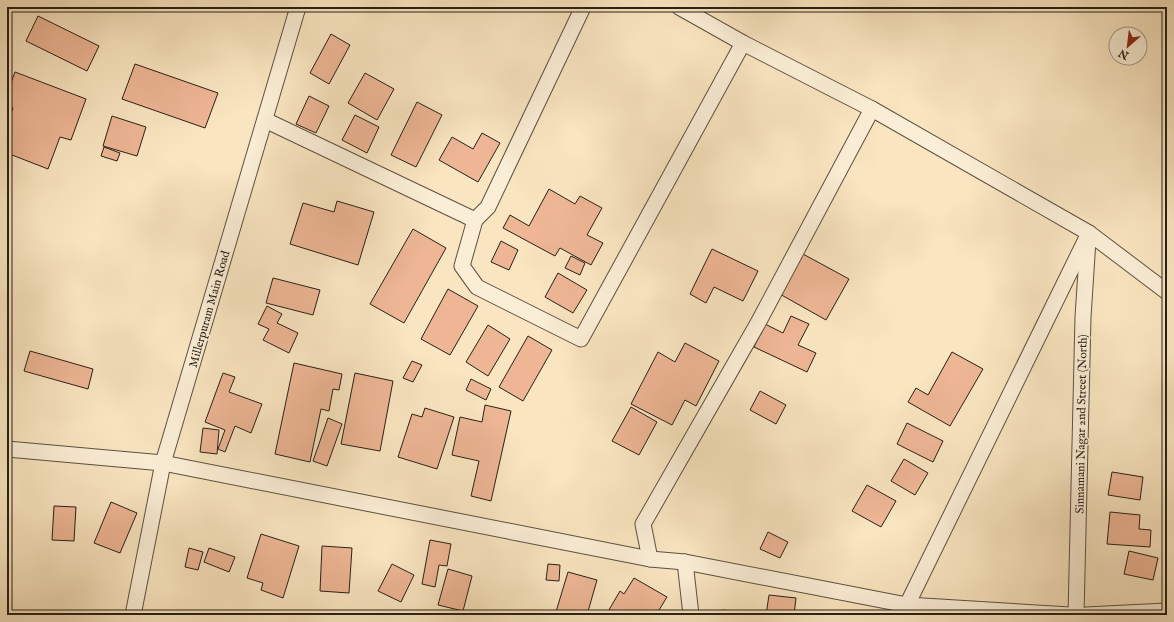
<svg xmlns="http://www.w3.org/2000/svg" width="1174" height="622" viewBox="0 0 1174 622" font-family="'IM FELL English',serif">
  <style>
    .building { fill: #eeb695; stroke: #282016 }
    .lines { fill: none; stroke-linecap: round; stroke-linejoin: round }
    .minor-casing { stroke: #5c5140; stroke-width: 17 }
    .minor { stroke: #fbeed6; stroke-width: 15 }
    .labels { text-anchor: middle; stroke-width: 3; stroke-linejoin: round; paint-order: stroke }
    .street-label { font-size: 12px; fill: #282016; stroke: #fbeed6 }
  </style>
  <rect width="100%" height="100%" fill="#f9e5c0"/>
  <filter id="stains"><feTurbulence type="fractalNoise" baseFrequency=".005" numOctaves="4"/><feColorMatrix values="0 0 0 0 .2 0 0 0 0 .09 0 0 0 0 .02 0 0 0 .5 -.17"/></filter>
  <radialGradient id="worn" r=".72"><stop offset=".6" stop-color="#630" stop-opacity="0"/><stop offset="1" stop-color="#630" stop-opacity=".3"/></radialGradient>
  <g class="building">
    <path d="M 38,16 L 99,46 L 87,71 L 26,41 Z"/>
    <path d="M 331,34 L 350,45 L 329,84 L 310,73 Z"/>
    <path d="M 135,64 L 218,93 L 205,128 L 122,99 Z"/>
    <path d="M 15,72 L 86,99 L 71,140 L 60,137 L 48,169 L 7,153 L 7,123 L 13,108 L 7,106 L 7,94 Z"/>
    <path d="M 365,73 L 394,89 L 377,120 L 348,103 Z"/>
    <path d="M 309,96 L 329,106 L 316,133 L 296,124 Z"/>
    <path d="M 417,102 L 442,115 L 416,167 L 391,155 Z"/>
    <path d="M 355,115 L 379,127 L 367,153 L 342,140 Z"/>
    <path d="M 112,116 L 146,127 L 137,156 L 103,146 Z"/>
    <path d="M 482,133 L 500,143 L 478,182 L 439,160 L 452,137 L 473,149 Z"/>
    <path d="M 104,147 L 120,153 L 117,161 L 101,156 Z"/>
    <path d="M 549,189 L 575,204 L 580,196 L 602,208 L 587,235 L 603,243 L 591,265 L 560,248 L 555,256 L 503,228 L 510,215 L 529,226 Z"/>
    <path d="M 337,201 L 374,212 L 358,265 L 290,244 L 303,203 L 334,212 Z"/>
    <path d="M 413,229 L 446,248 L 404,323 L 370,304 Z"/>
    <path d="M 501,241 L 518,250 L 509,270 L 491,262 Z"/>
    <path d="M 712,249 L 758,271 L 743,301 L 714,287 L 706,303 L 690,294 Z"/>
    <path d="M 803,254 L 849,279 L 826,320 L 778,293 Z"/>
    <path d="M 571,256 L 585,263 L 580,275 L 565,268 Z"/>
    <path d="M 558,273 L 587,290 L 573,313 L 545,297 Z"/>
    <path d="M 273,278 L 320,290 L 313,315 L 266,303 Z"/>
    <path d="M 448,289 L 478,306 L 450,355 L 421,339 Z"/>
    <path d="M 267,306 L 282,314 L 277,323 L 298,333 L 289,353 L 263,340 L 269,329 L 258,324 Z"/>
    <path d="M 791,316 L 809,324 L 798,345 L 816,353 L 807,372 L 754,347 L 765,324 L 783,333 Z"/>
    <path d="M 488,325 L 510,339 L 488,376 L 466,362 Z"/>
    <path d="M 528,336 L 552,350 L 523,401 L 499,387 Z"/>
    <path d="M 685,343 L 719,361 L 696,406 L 685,400 L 672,425 L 631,404 L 658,352 L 675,362 Z"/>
    <path d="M 30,351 L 93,369 L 88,389 L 24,371 Z"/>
    <path d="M 952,352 L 983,369 L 950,426 L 908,402 L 916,388 L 928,395 Z"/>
    <path d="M 412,361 L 422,365 L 413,382 L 403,378 Z"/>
    <path d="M 294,363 L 342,374 L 339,390 L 333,389 L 329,411 L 321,409 L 310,462 L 275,454 Z"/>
    <path d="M 223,373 L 235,377 L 229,392 L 262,404 L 251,433 L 235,426 L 225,452 L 218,449 L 225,430 L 205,422 Z"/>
    <path d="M 355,373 L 393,381 L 380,451 L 341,444 Z"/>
    <path d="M 471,379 L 491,389 L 486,400 L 466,390 Z"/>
    <path d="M 760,391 L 786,405 L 776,424 L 750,410 Z"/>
    <path d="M 485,405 L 511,411 L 491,501 L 471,496 L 479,461 L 452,455 L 460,417 L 482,422 Z"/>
    <path d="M 631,407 L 657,422 L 639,455 L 612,441 Z"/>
    <path d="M 425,408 L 454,417 L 437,469 L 398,457 L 412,414 L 422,417 Z"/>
    <path d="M 328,418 L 342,424 L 327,466 L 313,461 Z"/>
    <path d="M 907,423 L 943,441 L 933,462 L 897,444 Z"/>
    <path d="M 203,428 L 219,430 L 217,454 L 200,452 Z"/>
    <path d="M 904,459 L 928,473 L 915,495 L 891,481 Z"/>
    <path d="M 1112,472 L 1143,477 L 1140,500 L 1108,495 Z"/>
    <path d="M 867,485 L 896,501 L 881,527 L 852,511 Z"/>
    <path d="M 111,502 L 137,513 L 120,553 L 94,543 Z"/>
    <path d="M 54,506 L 76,507 L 74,541 L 52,540 Z"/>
    <path d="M 1110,512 L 1140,515 L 1139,529 L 1151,530 L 1150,547 L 1107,544 Z"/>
    <path d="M 768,532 L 788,542 L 780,558 L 760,549 Z"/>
    <path d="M 261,534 L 299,546 L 283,598 L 261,590 L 263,583 L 247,578 Z"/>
    <path d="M 430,540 L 451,544 L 447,566 L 439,565 L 435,587 L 422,584 Z"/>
    <path d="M 322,546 L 352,548 L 349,593 L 320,591 Z"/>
    <path d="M 189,548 L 203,552 L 198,570 L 185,567 Z"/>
    <path d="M 209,548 L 235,557 L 229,572 L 204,562 Z"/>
    <path d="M 1129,551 L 1158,558 L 1153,580 L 1124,574 Z"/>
    <path d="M 392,564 L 414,575 L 401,602 L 378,591 Z"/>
    <path d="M 548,564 L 560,565 L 559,581 L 546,580 Z"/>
    <path d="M 448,569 L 472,576 L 463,611 L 438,605 Z"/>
    <path d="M 568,572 L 597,580 L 587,615 L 555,615 Z"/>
    <path d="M 634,578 L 667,597 L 656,615 L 606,615 L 620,591 L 624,594 Z"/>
    <path d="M 769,595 L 796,598 L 794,615 L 766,615 Z"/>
    <path d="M 722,610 L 760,614 L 760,615 L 721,615 Z"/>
  </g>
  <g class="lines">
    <g class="minor-casing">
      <g id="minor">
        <path d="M 583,7 L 488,207 L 475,220 L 462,266 L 477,287 L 581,339 L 743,43"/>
        <path d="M 679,7 L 743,43 L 872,109 L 1089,233 L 1167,292"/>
        <path d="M 265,120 L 475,220"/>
        <path d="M 7,449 L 163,463 L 650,559 L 685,562 L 907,605 L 1070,615"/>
        <path d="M 650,559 L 643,524 L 758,323 L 872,109"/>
        <path d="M 685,562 L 691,615"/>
        <path d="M 906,614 L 907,605 L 1089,233"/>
        <path d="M 133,615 L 163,463 L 298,7"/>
        <path d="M 1076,615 L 1083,317 L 1088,240"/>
        <path d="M 1086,615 L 1167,611"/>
      </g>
    </g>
    <use href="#minor" class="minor"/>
  </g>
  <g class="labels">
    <g class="street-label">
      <text transform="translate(209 309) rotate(-74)" y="4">Millerpuram Main Road</text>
      <text transform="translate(1081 424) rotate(-89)" y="4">Sinnamani Nagar 2nd Street (North)</text>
    </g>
  </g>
  <rect width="1174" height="622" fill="none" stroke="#f9e5c0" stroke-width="24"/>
  <rect x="8" y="8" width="1158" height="606" fill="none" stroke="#282016" stroke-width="2"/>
  <rect x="12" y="12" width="1150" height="598" fill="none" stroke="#282016"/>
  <g transform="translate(1128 46) rotate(208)"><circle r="19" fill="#fbeed6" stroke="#a79c89"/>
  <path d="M0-3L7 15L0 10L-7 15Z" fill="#8f2418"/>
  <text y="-6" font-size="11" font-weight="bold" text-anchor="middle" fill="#282016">N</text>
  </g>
  <rect width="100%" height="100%" filter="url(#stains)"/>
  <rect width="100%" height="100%" fill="url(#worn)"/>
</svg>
